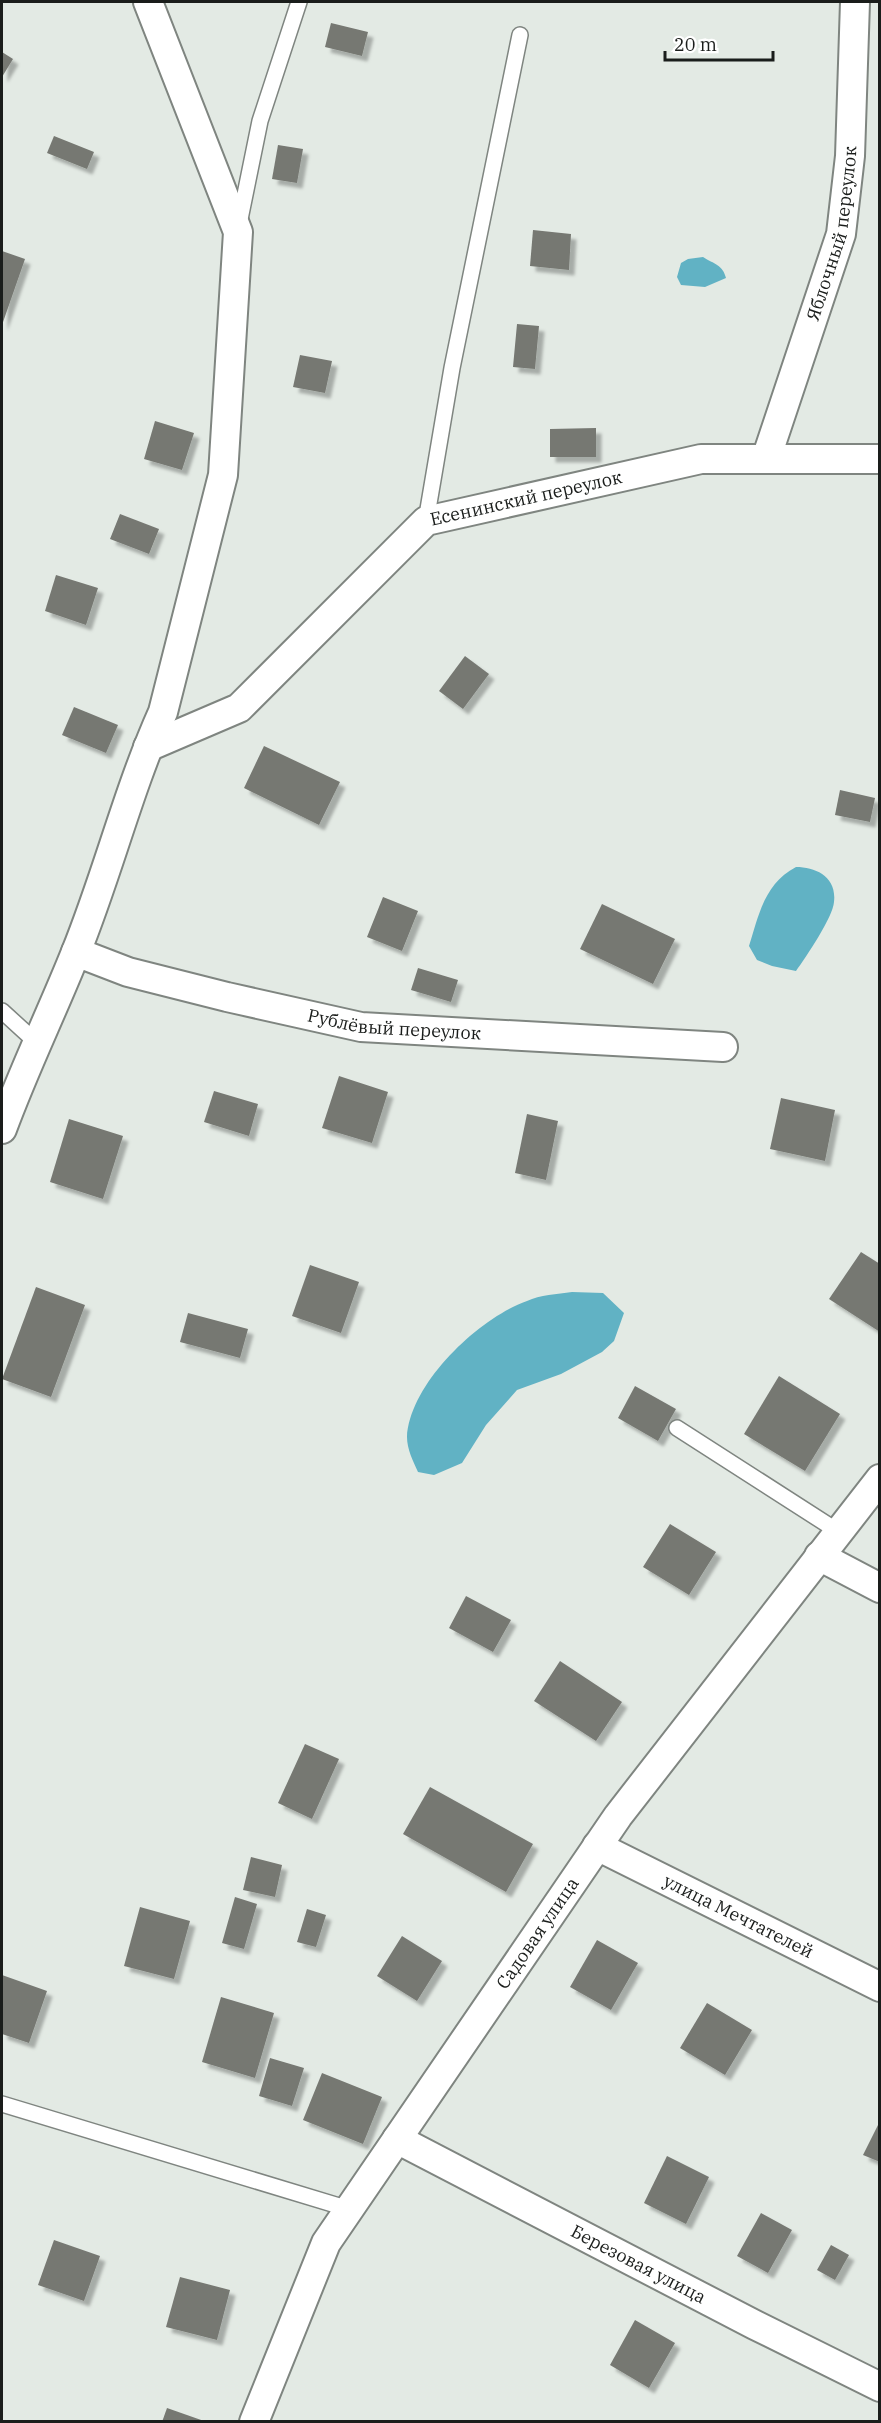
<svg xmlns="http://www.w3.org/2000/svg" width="881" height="2423" viewBox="0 0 881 2423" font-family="'IBM Plex Serif',serif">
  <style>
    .water { fill: #61b2c4 }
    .building { fill: #767872; filter: url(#shadow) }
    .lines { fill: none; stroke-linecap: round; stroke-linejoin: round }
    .service-casing { stroke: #7f8580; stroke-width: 18 }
    .minor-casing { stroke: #7f8580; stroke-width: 32 }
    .service { stroke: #fff; stroke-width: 15 }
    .minor { stroke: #fff; stroke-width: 28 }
    .labels { text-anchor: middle; stroke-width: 4.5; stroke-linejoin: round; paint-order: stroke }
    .street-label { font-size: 18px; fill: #1a1d1b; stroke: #fff }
  </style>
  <defs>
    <filter id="shadow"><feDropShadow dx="5.5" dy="5.5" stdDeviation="1.5" flood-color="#0004"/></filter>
  </defs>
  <rect width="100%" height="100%" fill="#e3eae4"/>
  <g class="water">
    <path d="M 703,257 C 714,264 723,265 726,278 L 705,287 L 681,285 L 677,277 L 681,263 L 688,259 Z"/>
    <path d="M 796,867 C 816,867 837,877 834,902 C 833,917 806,957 796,971 L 772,966 L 757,960 L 749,946 C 759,914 765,883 796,867 Z"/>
    <path d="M 572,1292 L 603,1293 L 624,1313 L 614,1341 L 602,1352 L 561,1374 L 517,1390 L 486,1425 L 462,1463 L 434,1475 L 418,1472 C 413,1461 407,1449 407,1437 C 410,1383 479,1318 527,1301 C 540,1295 557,1294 572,1292 Z"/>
  </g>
  <g class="building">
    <path d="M 331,23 L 368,32 L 362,56 L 325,47 Z"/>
    <path d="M 2,52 L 13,59 L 2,77 Z"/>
    <path d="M 54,136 L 94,152 L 87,169 L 47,153 Z"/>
    <path d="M 278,145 L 303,149 L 297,183 L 272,179 Z"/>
    <path d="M 533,230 L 571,234 L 569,270 L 530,266 Z"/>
    <path d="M 2,251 L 25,259 L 2,325 Z"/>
    <path d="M 517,324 L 539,326 L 535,369 L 513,367 Z"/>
    <path d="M 300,355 L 332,361 L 325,393 L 293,387 Z"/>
    <path d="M 155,421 L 194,433 L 182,470 L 144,459 Z"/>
    <path d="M 596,428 L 596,457 L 550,457 L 550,429 Z"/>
    <path d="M 120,514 L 159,529 L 149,554 L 110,539 Z"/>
    <path d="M 56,575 L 98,588 L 86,625 L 45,611 Z"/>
    <path d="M 465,656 L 489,674 L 463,709 L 439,691 Z"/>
    <path d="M 74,707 L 118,725 L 106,753 L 62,735 Z"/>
    <path d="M 264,746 L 340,782 L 319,825 L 244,788 Z"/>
    <path d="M 840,790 L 875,798 L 870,822 L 835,815 Z"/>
    <path d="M 383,897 L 418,911 L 402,951 L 367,937 Z"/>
    <path d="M 602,904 L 675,939 L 653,984 L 580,949 Z"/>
    <path d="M 418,968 L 458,980 L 451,1002 L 411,990 Z"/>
    <path d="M 339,1076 L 388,1092 L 372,1143 L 322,1128 Z"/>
    <path d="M 214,1091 L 258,1104 L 249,1136 L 204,1122 Z"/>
    <path d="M 781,1098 L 835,1110 L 825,1161 L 770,1149 Z"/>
    <path d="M 527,1114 L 558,1121 L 546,1180 L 515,1173 Z"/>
    <path d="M 69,1119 L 123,1136 L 103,1199 L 50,1182 Z"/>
    <path d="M 861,1252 L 880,1264 L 880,1332 L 829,1299 Z"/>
    <path d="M 310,1265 L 359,1282 L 341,1333 L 292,1316 Z"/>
    <path d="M 36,1287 L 85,1305 L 51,1397 L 2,1379 Z"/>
    <path d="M 188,1313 L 248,1329 L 240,1358 L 180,1342 Z"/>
    <path d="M 779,1376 L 840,1414 L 805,1471 L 744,1434 Z"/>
    <path d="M 635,1386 L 676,1409 L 658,1441 L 618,1418 Z"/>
    <path d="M 670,1524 L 716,1552 L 689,1595 L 643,1567 Z"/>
    <path d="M 466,1596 L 511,1620 L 493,1652 L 449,1628 Z"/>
    <path d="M 560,1661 L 622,1702 L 596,1741 L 534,1701 Z"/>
    <path d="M 305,1744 L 339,1759 L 312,1819 L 278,1803 Z"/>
    <path d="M 430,1787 L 533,1844 L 506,1892 L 403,1834 Z"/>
    <path d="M 251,1857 L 282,1865 L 275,1897 L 243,1890 Z"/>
    <path d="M 235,1897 L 257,1904 L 244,1949 L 222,1943 Z"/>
    <path d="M 140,1907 L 190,1921 L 174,1979 L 124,1966 Z"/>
    <path d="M 307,1909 L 326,1915 L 316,1947 L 297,1942 Z"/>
    <path d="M 402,1936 L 442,1961 L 417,2001 L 377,1976 Z"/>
    <path d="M 597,1940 L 638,1963 L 611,2010 L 570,1987 Z"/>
    <path d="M 2,1975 L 47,1991 L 29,2043 L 2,2034 Z"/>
    <path d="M 221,1997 L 274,2013 L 255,2078 L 202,2062 Z"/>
    <path d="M 707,2003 L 752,2030 L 725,2075 L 680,2048 Z"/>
    <path d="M 270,2058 L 304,2068 L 292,2106 L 259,2096 Z"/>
    <path d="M 322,2073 L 382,2097 L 363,2144 L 303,2120 Z"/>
    <path d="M 880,2121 L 880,2162 L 863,2155 Z"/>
    <path d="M 667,2156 L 709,2177 L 686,2224 L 644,2203 Z"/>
    <path d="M 761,2213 L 792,2230 L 768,2273 L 737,2256 Z"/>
    <path d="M 54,2240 L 100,2256 L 84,2301 L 38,2285 Z"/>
    <path d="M 831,2245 L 849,2255 L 835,2280 L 817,2270 Z"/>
    <path d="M 180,2277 L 230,2290 L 217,2340 L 166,2327 Z"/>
    <path d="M 635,2320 L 675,2343 L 649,2388 L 610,2365 Z"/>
    <path d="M 167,2408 L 204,2421 L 204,2422 L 162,2422 Z"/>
  </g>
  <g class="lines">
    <g class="service-casing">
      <g id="service">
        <path d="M 239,224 L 260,121 L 299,2"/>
        <path d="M 426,521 L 452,368 L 520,35"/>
        <path d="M 2,1011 L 36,1042"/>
        <path d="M 677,1428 L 839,1532"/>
        <path d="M 2,2104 L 349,2209"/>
      </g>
    </g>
    <g class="minor-casing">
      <g id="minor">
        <path id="s1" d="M 766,459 L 841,234 L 850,156 L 855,2"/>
        <path id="s2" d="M 148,747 L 239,708 L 426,521 L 701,459 L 880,459"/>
        <path id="s3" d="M 76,952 L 128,972 L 227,997 L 361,1027 L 723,1047"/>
        <path d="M 2,1129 C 24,1069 52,1012 76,952 C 108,873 128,790 163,712 L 223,475 L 238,232 L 148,2"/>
        <path d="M 819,1556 L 880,1588"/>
        <path id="s4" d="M 597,1846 L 880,1987"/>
        <path id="s5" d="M 397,2139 L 755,2325 L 880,2387"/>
        <path id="s6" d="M 254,2422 L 326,2243 L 618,1816 L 880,1479"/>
      </g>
    </g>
    <use href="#service" class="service"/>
    <use href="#minor" class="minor"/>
  </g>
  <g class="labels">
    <g class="street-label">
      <text dy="6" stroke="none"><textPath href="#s1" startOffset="236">Яблочный переулок</textPath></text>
      <text dy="6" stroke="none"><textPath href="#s2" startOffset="466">Есенинский переулок</textPath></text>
      <text dy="6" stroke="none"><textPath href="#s3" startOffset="328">Рублёвый переулок</textPath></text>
      <text dy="6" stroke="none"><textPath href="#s4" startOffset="158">улица Мечтателей</textPath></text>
      <text dy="6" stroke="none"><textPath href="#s6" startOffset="568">Садовая улица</textPath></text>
      <text dy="6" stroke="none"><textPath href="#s5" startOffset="272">Березовая улица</textPath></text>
    </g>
  </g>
  <rect width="881" height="2423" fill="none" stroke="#1a1d1b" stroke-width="6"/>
  <path d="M665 51v9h108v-9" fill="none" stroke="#1a1d1b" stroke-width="3"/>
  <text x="674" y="51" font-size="18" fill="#1a1d1b" stroke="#ffffff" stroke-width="4.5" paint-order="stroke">20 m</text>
</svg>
